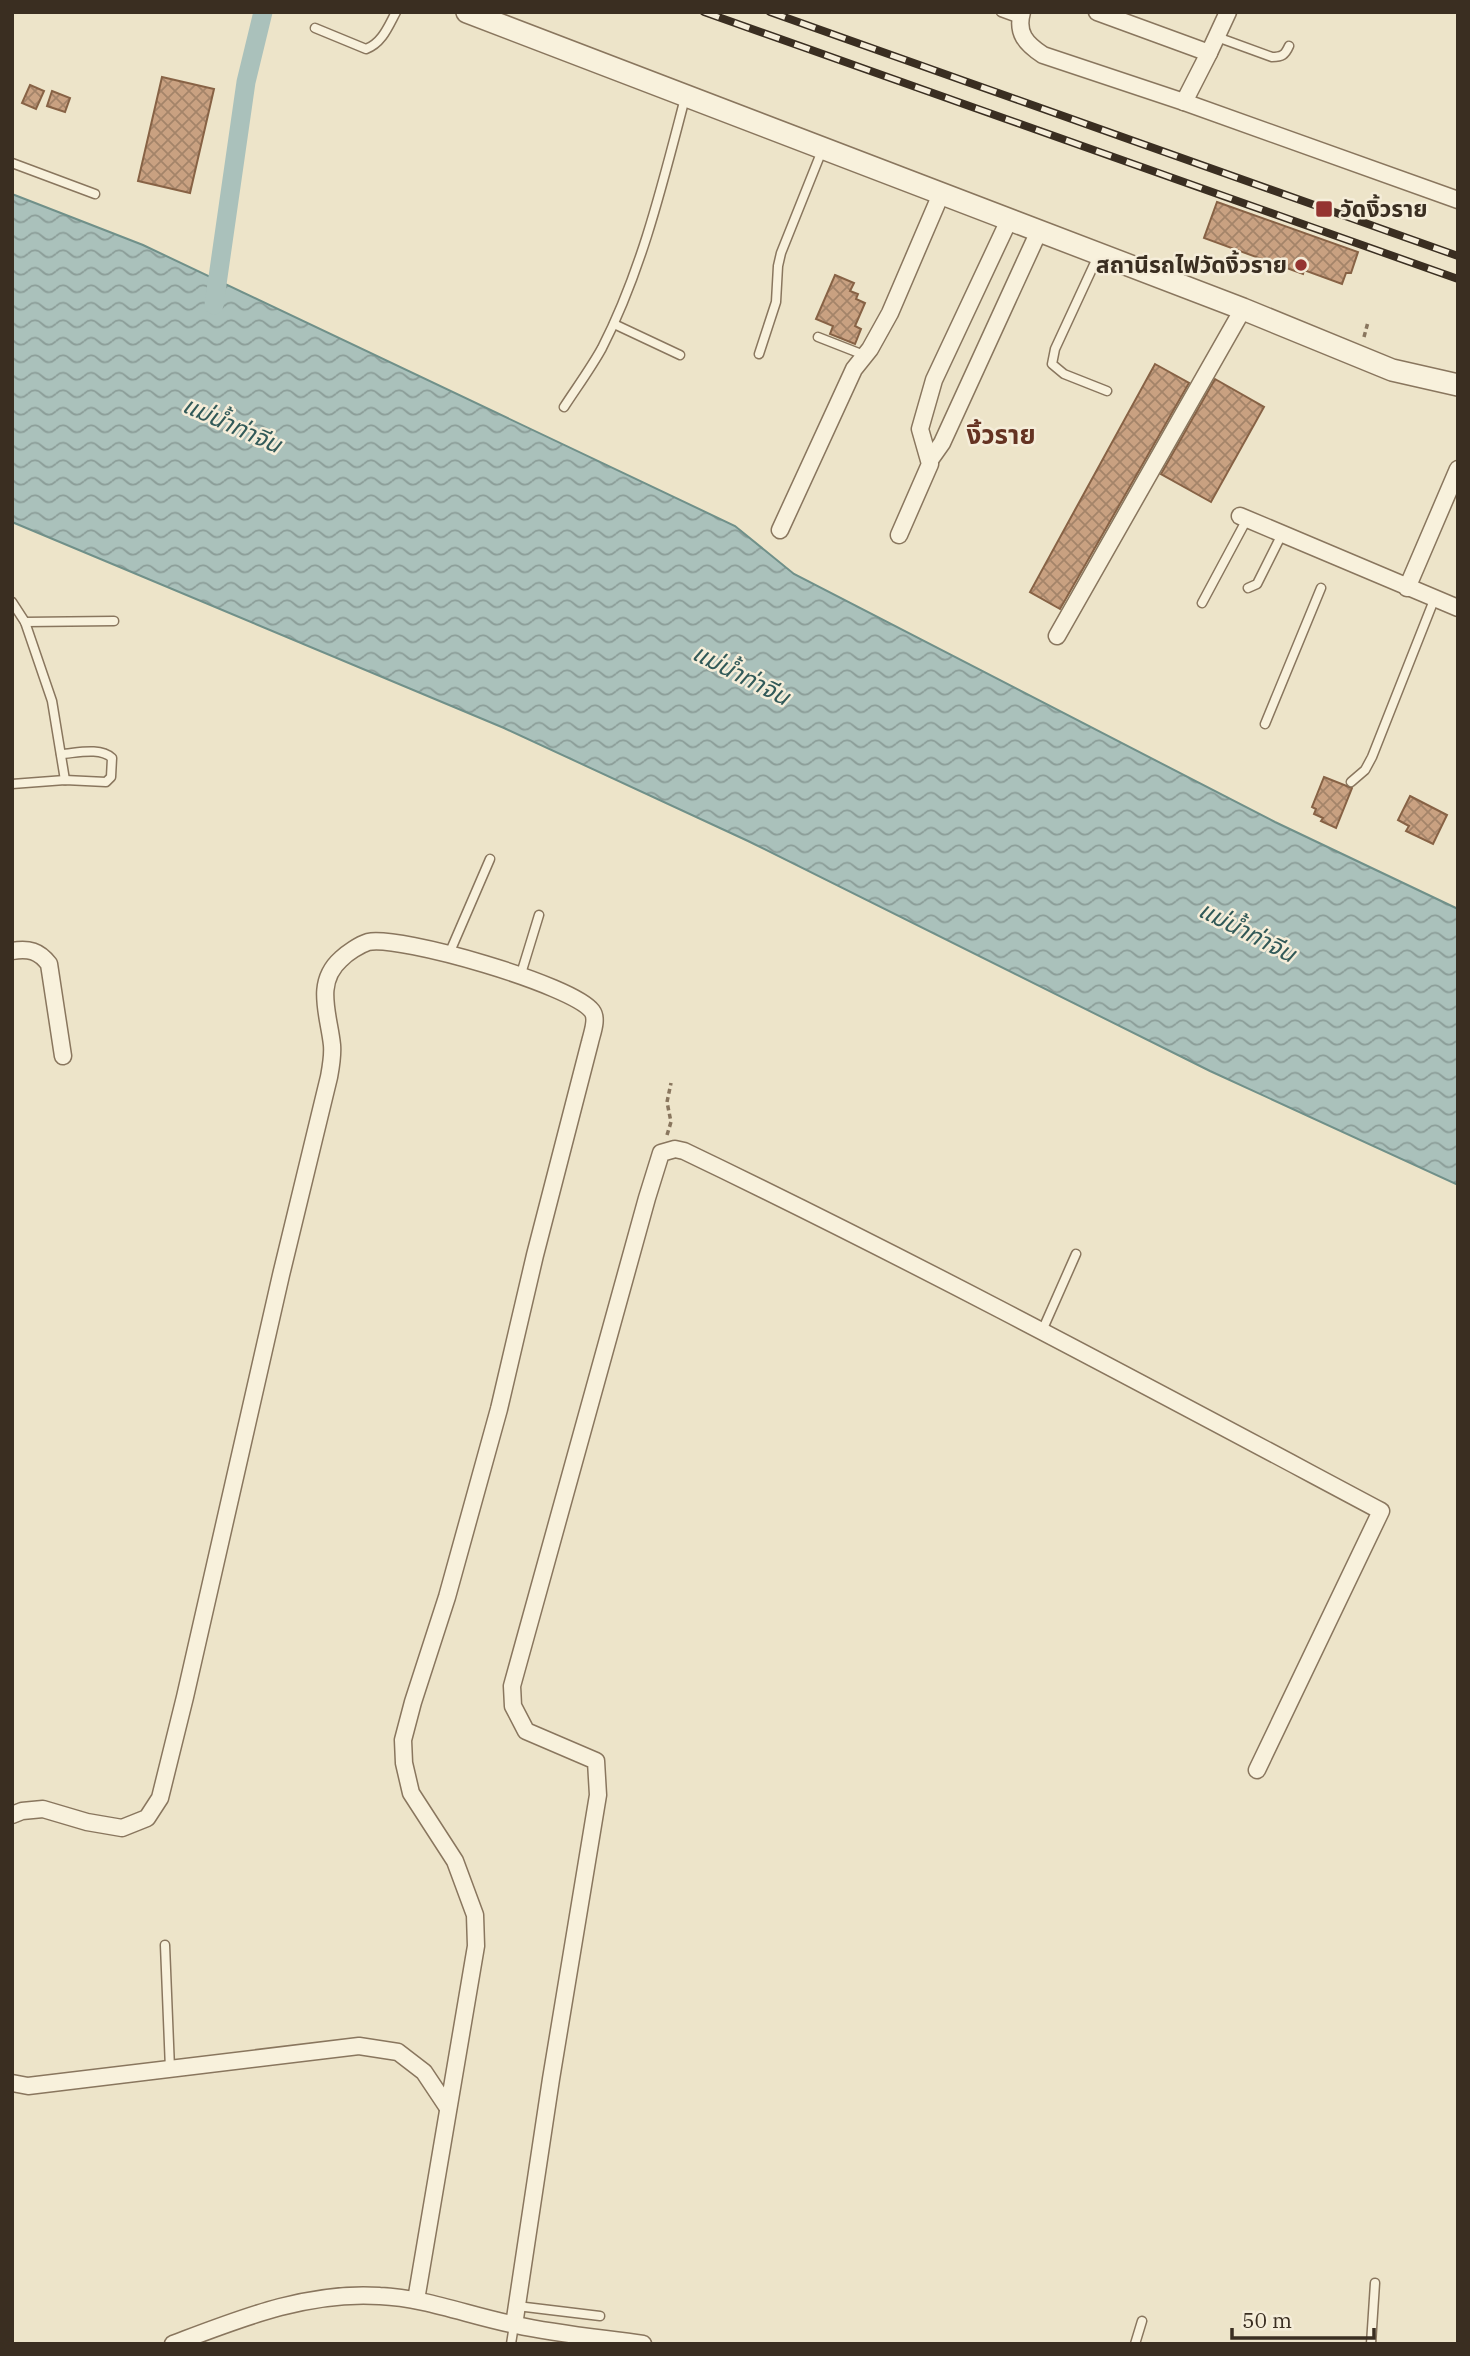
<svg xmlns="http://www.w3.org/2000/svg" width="1470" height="2356" viewBox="0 0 1470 2356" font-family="'IBM Plex Serif','Noto Sans Thai',serif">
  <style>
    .water { fill: url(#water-waves); stroke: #709089; stroke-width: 2 }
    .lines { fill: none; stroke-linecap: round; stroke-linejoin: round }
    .canal { stroke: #aac1bb; stroke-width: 19 }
    .building { fill: url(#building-cross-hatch); stroke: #876245; stroke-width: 2 }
    .service-casing { stroke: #89765e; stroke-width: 11 }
    .minor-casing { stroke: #89765e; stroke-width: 19 }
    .tertiary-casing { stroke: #89765e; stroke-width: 24 }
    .path { stroke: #89765e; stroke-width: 3.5; stroke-dasharray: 5 3.5; stroke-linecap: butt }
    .service { stroke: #f8f1dc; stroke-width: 8 }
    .minor { stroke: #f8f1dc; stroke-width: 16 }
    .tertiary { stroke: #f8f1dc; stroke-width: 21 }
    .rail-casing { stroke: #3a2e21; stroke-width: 8 }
    .rail { stroke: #f5edd9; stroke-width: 5; stroke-dasharray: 16; stroke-linecap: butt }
    .poi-dot { fill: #953431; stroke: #f5edd9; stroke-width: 2.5 }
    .labels { text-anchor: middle; stroke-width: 5; stroke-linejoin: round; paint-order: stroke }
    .poi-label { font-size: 23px; font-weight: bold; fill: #3a2e21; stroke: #f5edd9; text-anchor: start }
    .water-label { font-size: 24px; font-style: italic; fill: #315958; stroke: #f5edd9 }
    .quarter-label { font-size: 26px; font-weight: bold; fill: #653322; stroke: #f5edd9 }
  </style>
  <defs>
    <pattern id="water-waves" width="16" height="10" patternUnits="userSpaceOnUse" patternTransform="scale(1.75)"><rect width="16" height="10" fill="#aac1bb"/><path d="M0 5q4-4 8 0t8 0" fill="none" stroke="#8b9d98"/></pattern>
    <pattern id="building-cross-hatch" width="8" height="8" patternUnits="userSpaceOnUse" patternTransform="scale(1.75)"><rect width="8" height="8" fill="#c9a181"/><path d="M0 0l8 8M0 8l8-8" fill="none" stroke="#a48469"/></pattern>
  </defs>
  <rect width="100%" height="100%" fill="#ede4c9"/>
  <path class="water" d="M 12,194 L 143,245 L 735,526 L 794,574 L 1275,822 L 1458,909 L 1458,1185 L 1210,1071 L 748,841 L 504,728 L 12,522 Z"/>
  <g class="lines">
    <path class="canal" d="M 214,305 L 246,82 L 263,12"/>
  </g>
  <g class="building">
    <path d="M 162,77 L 214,89 L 190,193 L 138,181 Z"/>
    <path d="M 30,85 L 44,91 L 36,109 L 22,103 Z"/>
    <path d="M 52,91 L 70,98 L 65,112 L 47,106 Z"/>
    <path d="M 1217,202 L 1358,252 L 1351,273 L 1346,273 L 1342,284 L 1304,270 L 1303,274 L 1204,238 Z"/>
    <path d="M 835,275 L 854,283 L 850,291 L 858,294 L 856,299 L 865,303 L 855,326 L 861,329 L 855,344 L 830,334 L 833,326 L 816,319 Z"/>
    <path d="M 1155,364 L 1189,383 L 1060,609 L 1030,592 Z"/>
    <path d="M 1215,379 L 1264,407 L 1211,502 L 1161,474 Z"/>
    <path d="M 1324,777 L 1352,788 L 1336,828 L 1321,821 L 1323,818 L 1314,814 L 1316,809 L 1312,807 Z"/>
    <path d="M 1410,796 L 1447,815 L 1433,844 L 1406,831 L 1409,826 L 1398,820 Z"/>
  </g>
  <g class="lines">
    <g class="service-casing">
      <g id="service">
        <path d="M 1001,12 L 1020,19"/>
        <path d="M 315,28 L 366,49 C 382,43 388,27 396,12"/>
        <path d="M 1217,37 L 1272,57 C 1282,57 1285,55 1289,46"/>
        <path d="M 12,163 L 95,194"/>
        <path d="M 1098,256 L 1055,349 L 1052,364 L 1064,374 L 1107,391"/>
        <path d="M 614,324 L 680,355"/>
        <path d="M 818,337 L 864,355"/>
        <path d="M 759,354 L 776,302 L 778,266 L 781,253 L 823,148"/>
        <path d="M 564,407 C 577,387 591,368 602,348 C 642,270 663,182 685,98"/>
        <path d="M 1248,588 L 1257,584 L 1282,534"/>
        <path d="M 12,602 L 25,622 L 52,701 L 65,780"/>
        <path d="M 1202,603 L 1247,519"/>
        <path d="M 25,622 L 114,621"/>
        <path d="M 1265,724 L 1321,588"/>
        <path d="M 1351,782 L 1365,770 L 1372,757 L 1434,600"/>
        <path d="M 12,784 L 65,780 L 106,782 L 111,777 L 112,758 C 100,747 77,753 61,754"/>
        <path d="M 449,954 L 490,859"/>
        <path d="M 520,977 L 539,915"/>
        <path d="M 1042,1331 L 1076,1254"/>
        <path d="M 165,1945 L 170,2069"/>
        <path d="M 517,2306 L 600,2316"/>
        <path d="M 511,2344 L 514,2325"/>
        <path d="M 1135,2344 L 1142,2321"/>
        <path d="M 1371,2344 L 1375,2283"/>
      </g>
    </g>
    <g class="minor-casing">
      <g id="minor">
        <path d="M 1022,12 C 1016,33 1026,44 1043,55 L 1184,102 L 1458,200"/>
        <path d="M 1097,12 L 1209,53 L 1228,12"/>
        <path d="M 1184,102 L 1209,53"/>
        <path d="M 930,460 L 942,443 L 1039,231"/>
        <path d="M 1240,516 L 1458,608"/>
        <path d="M 780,530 L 854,369 L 870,349 L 890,313 L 941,194"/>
        <path d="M 899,535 L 930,464 L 920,429 L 934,380 L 1009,220"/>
        <path d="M 1407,588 L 1458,469"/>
        <path d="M 1057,636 L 1243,309"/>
        <path d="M 12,951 C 29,948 39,951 49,964 L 63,1056"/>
        <path d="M 12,1815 L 22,1811 L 43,1809 L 87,1822 L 122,1828 L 147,1818 L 160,1798 L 185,1697 L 281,1275 L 329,1077 C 331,1066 333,1056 332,1045 C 329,1015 314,983 341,959 C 347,953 359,945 368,942 C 400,935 573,985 592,1011 C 598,1019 592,1033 590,1042 L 535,1255 L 499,1409 L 447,1597 L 413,1702 L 403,1740 L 404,1763 L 411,1793 L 455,1861 L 475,1915 L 476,1946 L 416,2300"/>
        <path d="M 12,2083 L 28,2086 L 359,2046 L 398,2052 L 424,2072 L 448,2108"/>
        <path d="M 514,2325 L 551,2079 L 598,1795 L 596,1761 L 526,1731 L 513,1706 L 512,1686 L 647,1198 L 661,1153 L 675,1149 L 684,1151 C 920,1264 1150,1388 1381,1511 L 1257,1770"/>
        <path d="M 173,2344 C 239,2319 307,2291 380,2296 C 426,2298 470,2316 516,2325 C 557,2334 601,2338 643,2344"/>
      </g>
    </g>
    <g class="tertiary-casing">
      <path id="tertiary" d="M 467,12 L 1243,309 L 1392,370 L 1458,385"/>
    </g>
    <g class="path">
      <path d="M 1364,337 L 1368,322"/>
      <path d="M 667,1135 L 671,1122 L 667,1102 L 671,1083"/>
    </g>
    <use href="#service" class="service"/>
    <use href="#minor" class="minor"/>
    <use href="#tertiary" class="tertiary"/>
    <g class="rail-casing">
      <g id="rail">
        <path d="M 704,12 L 1458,279"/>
        <path d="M 770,12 L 1458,256"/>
      </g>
    </g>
    <use href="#rail" class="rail"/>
  </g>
  <g class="poi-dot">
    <rect x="1315" y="200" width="18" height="18" rx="3.5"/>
    <circle cx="1301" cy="265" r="7"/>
  </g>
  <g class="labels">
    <g class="poi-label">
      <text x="1340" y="217">วัดงิ้วราย</text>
      <text x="1287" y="273" text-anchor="end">สถานีรถไฟวัดงิ้วราย</text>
    </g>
    <g class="water-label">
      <text transform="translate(232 425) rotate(24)" y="8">แม่น้ำท่าจีน</text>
      <text transform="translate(741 675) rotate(27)" y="8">แม่น้ำท่าจีน</text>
      <text transform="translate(1247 932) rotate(27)" y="8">แม่น้ำท่าจีน</text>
    </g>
    <g class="quarter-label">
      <text x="1001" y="444">งิ้วราย</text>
    </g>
  </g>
  <rect width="1470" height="2356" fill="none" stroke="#3a2e21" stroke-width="28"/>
  <path d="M1232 2328v10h142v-10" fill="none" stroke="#3a2e21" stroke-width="3.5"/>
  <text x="1242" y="2328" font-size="21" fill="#3a2e21" stroke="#f5edd9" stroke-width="5" paint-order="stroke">50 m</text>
</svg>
